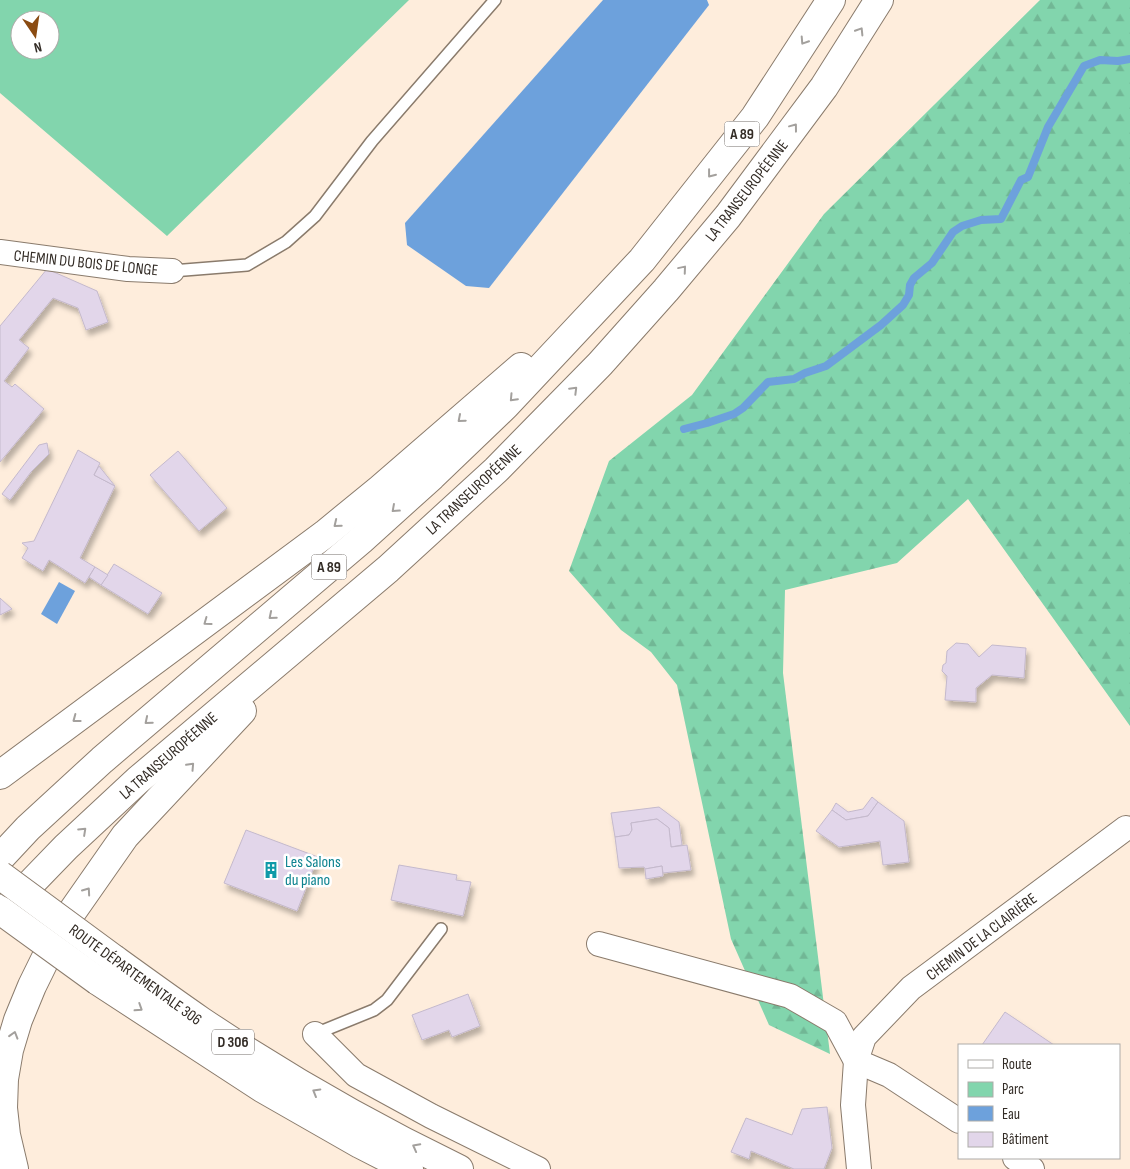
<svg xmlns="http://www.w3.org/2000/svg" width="1130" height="1169" viewBox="0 0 1130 1169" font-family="'Sofia Sans Condensed',sans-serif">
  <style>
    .green { fill: #82d5ad; fill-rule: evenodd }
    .forest { fill: url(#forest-firs) }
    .water { fill: #6da1dc }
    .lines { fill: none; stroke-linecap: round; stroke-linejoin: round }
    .stream { stroke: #6da1dc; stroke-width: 8 }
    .building { fill: #e2d6ea; stroke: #c4b9cc; filter: url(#shadow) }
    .service-casing { stroke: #8a7b6c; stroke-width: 14 }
    .minor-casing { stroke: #8a7b6c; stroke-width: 26 }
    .primary-casing { stroke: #8a7b6c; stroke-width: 30 }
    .motorway-casing { stroke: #8a7b6c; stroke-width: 30 }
    .service { stroke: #fff; stroke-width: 11 }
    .minor { stroke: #fff; stroke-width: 24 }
    .primary { stroke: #fff; stroke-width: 28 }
    .motorway { stroke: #fff; stroke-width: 28 }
    .primary-bridge-casing { stroke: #8a7b6c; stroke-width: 30; stroke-linecap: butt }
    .primary-bridge { stroke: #fff; stroke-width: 28 }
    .oneway { stroke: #a3a09d }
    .labels { text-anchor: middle; stroke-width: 5; stroke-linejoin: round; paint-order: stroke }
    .shield { fill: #fff; stroke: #706b67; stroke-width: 1 }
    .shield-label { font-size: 15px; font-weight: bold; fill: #332c26 }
    .street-label { font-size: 16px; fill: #332c26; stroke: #fff }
    .culture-label { font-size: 16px; fill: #0d838f; stroke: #fff; text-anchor: start }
  </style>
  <defs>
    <pattern id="forest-firs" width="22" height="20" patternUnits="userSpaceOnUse" patternTransform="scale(1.25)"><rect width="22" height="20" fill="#82d5ad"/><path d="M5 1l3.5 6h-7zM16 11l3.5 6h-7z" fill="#71b795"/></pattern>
    <filter id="shadow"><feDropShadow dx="3" dy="5.5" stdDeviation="2.5" flood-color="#0004"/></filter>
  </defs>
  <rect width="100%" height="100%" fill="#feeddc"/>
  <path class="green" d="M 0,0 L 409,0 L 167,236 L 0,93 ZM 20,20 L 50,20 L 50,50 L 20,50 Z"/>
  <path class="forest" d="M 1040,0 L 1130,0 L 1130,726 L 968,499 L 897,563 L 785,590 L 783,673 L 830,1054 L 769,1025 L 731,939 L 677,685 L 651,652 L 621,630 L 569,571 L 609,461 L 692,395 L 824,214 Z"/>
  <g class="water">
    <path d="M 603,0 L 707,0 L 709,5 L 489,288 L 466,286 L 407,245 L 405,223 Z"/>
    <path d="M 59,582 L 75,591 L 57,624 L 41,614 Z"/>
  </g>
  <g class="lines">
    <path class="stream" d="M 684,429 L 707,423 L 734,414 L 743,408 L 768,382 L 794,379 L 805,373 L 826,366 L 881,325 L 903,305 L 909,295 L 910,285 L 914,278 L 932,263 L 953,232 L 962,226 L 981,220 L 1001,219 L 1021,180 L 1028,177 L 1048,127 L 1084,66 L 1100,60 L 1118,61 L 1130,59"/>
  </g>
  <g class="building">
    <path d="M 47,269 L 97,291 L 108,322 L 86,330 L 78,308 L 53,298 L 19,340 L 29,348 L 4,381 L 12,387 L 15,384 L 44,409 L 0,462 L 0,326 Z"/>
    <path d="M 47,443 L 49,454 L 31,472 L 10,500 L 2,494 L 39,445 Z"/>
    <path d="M 78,450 L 100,463 L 94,475 L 115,486 L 80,558 L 95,567 L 85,583 L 49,560 L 43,571 L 22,558 L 28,548 L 22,543 L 34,541 Z"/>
    <path d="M 178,451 L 227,508 L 199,531 L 150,475 Z"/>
    <path d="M 99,466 L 115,486 L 94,475 Z"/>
    <path d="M 114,564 L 162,593 L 148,614 L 101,585 Z"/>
    <path d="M 95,567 L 108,575 L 101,585 L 89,577 Z"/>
    <path d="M 0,598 L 12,609 L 0,615 Z"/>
    <path d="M 956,643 L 968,644 L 979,657 L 992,645 L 1026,648 L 1024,678 L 992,675 L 976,688 L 976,702 L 945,700 L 947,676 L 942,671 L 943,665 L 946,663 L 947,651 Z"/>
    <path d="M 872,797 L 878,802 L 868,816 L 846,820 L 832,810 L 836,803 L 848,812 L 863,809 Z"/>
    <path d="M 878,802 L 904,821 L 909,862 L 883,865 L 880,841 L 839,847 L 816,831 L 832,810 L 846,820 L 868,816 Z"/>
    <path d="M 659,807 L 679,822 L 682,845 L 671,847 L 669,828 L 657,819 L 631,823 L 632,830 L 629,835 L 615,837 L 611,813 Z"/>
    <path d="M 657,819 L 669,828 L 671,847 L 687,845 L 691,870 L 663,873 L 662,866 L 645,869 L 644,867 L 619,868 L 615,837 L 629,835 L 632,830 L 631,823 Z"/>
    <path d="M 246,830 L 318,857 L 297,911 L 224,883 Z"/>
    <path d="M 399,865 L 457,875 L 456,880 L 471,882 L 463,916 L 391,900 Z"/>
    <path d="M 662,866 L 663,876 L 646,879 L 645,869 Z"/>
    <path d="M 468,994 L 480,1026 L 452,1037 L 449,1030 L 422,1040 L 412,1015 Z"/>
    <path d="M 1005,1012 L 1054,1045 L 982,1045 Z"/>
    <path d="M 827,1107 L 832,1148 L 824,1169 L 794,1169 L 751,1151 L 749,1159 L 731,1152 L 746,1118 L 792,1135 L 802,1109 Z"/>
  </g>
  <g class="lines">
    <g class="service-casing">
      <g id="service">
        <path d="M 172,271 L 247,265 L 286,242 L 315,216 L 372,141 L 495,0"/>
        <path d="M 315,1034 L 374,1010 L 387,1000 L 441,929"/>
      </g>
    </g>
    <g class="minor-casing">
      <g id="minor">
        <path d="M 0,252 L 128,269 L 172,271"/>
        <path d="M 599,944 L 790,996 L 835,1022 L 856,1061 L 889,1075 L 959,1121"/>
        <path d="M 315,1034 L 356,1075 L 431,1116 L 538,1169"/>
        <path d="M 1015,1158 L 1032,1169"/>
        <path d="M 859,1169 L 853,1105 L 856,1061 L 864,1037 L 911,988 L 1126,828"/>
      </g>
    </g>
    <g class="primary-casing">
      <g id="primary">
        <path d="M 114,959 C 143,980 172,1001 201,1021 C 283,1076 370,1126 459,1169"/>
        <path d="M 98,981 L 262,1088 L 360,1144 L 409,1169"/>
      </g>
    </g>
    <g class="motorway-casing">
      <g id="motorway">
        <path d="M 0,775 L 325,534 L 380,489 L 521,367"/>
        <path d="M 0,858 L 28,828 L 102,760 L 361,540 L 432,476 L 505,406 L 642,260 L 755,117 L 831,0"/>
        <path d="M 6,909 L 66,847 L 138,780 L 388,569 L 496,470 L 600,364 L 666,290 L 728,216 L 824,87 L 879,0"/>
        <path d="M 14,1169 L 6,1135 L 3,1108 L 4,1079 L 9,1050 L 18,1020 L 32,986 L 60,929 L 125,836 L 242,711"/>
      </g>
    </g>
    <use href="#service" class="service"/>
    <use href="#minor" class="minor"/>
    <use href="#primary" class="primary"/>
    <use href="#motorway" class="motorway"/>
    <g class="primary-bridge-casing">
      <g id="primary-bridge">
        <path d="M 0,875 L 114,959"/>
        <path d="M 0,910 L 98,981"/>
      </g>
    </g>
    <use href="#primary-bridge" class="primary-bridge"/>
  </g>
  <defs><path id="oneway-chevron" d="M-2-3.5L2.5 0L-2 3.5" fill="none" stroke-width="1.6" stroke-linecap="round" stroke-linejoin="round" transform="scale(1.25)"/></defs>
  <g class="oneway">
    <use href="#oneway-chevron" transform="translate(860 31) rotate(-58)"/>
    <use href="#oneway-chevron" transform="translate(804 41) rotate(123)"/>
    <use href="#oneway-chevron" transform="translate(794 127) rotate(-53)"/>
    <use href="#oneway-chevron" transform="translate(711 174) rotate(128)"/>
    <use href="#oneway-chevron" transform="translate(683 269) rotate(-50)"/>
    <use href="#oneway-chevron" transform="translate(574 390) rotate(-45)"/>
    <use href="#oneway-chevron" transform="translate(513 398) rotate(133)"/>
    <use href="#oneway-chevron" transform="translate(461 419) rotate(139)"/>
    <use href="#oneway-chevron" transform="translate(395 509) rotate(138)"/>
    <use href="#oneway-chevron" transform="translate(337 524) rotate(141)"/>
    <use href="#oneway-chevron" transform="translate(272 616) rotate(140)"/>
    <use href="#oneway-chevron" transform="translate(207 622) rotate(144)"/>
    <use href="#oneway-chevron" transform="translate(76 719) rotate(143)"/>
    <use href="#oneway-chevron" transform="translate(148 721) rotate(140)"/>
    <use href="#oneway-chevron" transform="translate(191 766) rotate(-47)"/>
    <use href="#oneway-chevron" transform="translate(83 831) rotate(-43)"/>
    <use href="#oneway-chevron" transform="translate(87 891) rotate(-55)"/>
    <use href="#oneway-chevron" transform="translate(139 1008) rotate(33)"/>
    <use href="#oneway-chevron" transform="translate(14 1035) rotate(-73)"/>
    <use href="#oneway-chevron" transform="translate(316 1092) rotate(-150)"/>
    <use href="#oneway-chevron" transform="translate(416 1147) rotate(-152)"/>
  </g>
  <defs>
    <g id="building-bare" transform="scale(1.35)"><path d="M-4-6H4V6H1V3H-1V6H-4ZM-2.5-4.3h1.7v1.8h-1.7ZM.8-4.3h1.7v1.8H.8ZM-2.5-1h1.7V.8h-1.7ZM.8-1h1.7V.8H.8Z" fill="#0f9aa8" stroke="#fff" stroke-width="2.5" paint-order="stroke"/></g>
  </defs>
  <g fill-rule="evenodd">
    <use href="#building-bare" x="271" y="870"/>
  </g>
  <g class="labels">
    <g class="shield">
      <rect x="724.5" y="121.5" width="35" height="25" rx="4"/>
      <rect x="311.5" y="554.5" width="35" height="25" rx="4"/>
      <rect x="212" y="1029.5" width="42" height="25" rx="4"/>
    </g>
    <g class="shield-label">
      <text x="742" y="139">A 89</text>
      <text x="329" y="572">A 89</text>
      <text x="233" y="1047">D 306</text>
    </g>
    <g class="street-label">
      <text transform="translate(746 190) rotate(-52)" y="6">LA TRANSEUROPÉENNE</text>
      <text transform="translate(86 262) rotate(6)" y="6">CHEMIN DU BOIS DE LONGE</text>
      <text transform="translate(473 489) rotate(-43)" y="6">LA TRANSEUROPÉENNE</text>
      <text transform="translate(168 755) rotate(-41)" y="6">LA TRANSEUROPÉENNE</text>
      <text transform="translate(981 936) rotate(-37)" y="6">CHEMIN DE LA CLAIRIÈRE</text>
      <text transform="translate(136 974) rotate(36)" y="6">ROUTE DÉPARTEMENTALE 306</text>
    </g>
    <g class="culture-label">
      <text x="285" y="867">Les Salons<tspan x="285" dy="18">du piano</tspan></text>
    </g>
  </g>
  <rect x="958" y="1044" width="162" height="115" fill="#ffffff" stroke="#adaba8"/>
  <rect x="968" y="1060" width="25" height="8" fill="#ffffff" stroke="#adaba8"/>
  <text x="1002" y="1069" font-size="15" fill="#332c26">Route</text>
  <rect x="968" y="1082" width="25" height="15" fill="#82d5ad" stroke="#adaba8"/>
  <text x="1002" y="1094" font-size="15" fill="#332c26">Parc</text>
  <rect x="968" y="1106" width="25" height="15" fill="#6da1dc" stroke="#adaba8"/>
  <text x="1002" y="1119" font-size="15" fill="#332c26">Eau</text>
  <rect x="968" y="1132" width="25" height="15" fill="#e2d6ea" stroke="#adaba8"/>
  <text x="1002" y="1144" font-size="15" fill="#332c26">Bâtiment</text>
  <g transform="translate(35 35) rotate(167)"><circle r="24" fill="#ffffff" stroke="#adaba8"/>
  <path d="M0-4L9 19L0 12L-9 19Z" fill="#8a4b12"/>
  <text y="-8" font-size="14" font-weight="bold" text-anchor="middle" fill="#332c26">N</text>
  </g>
</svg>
